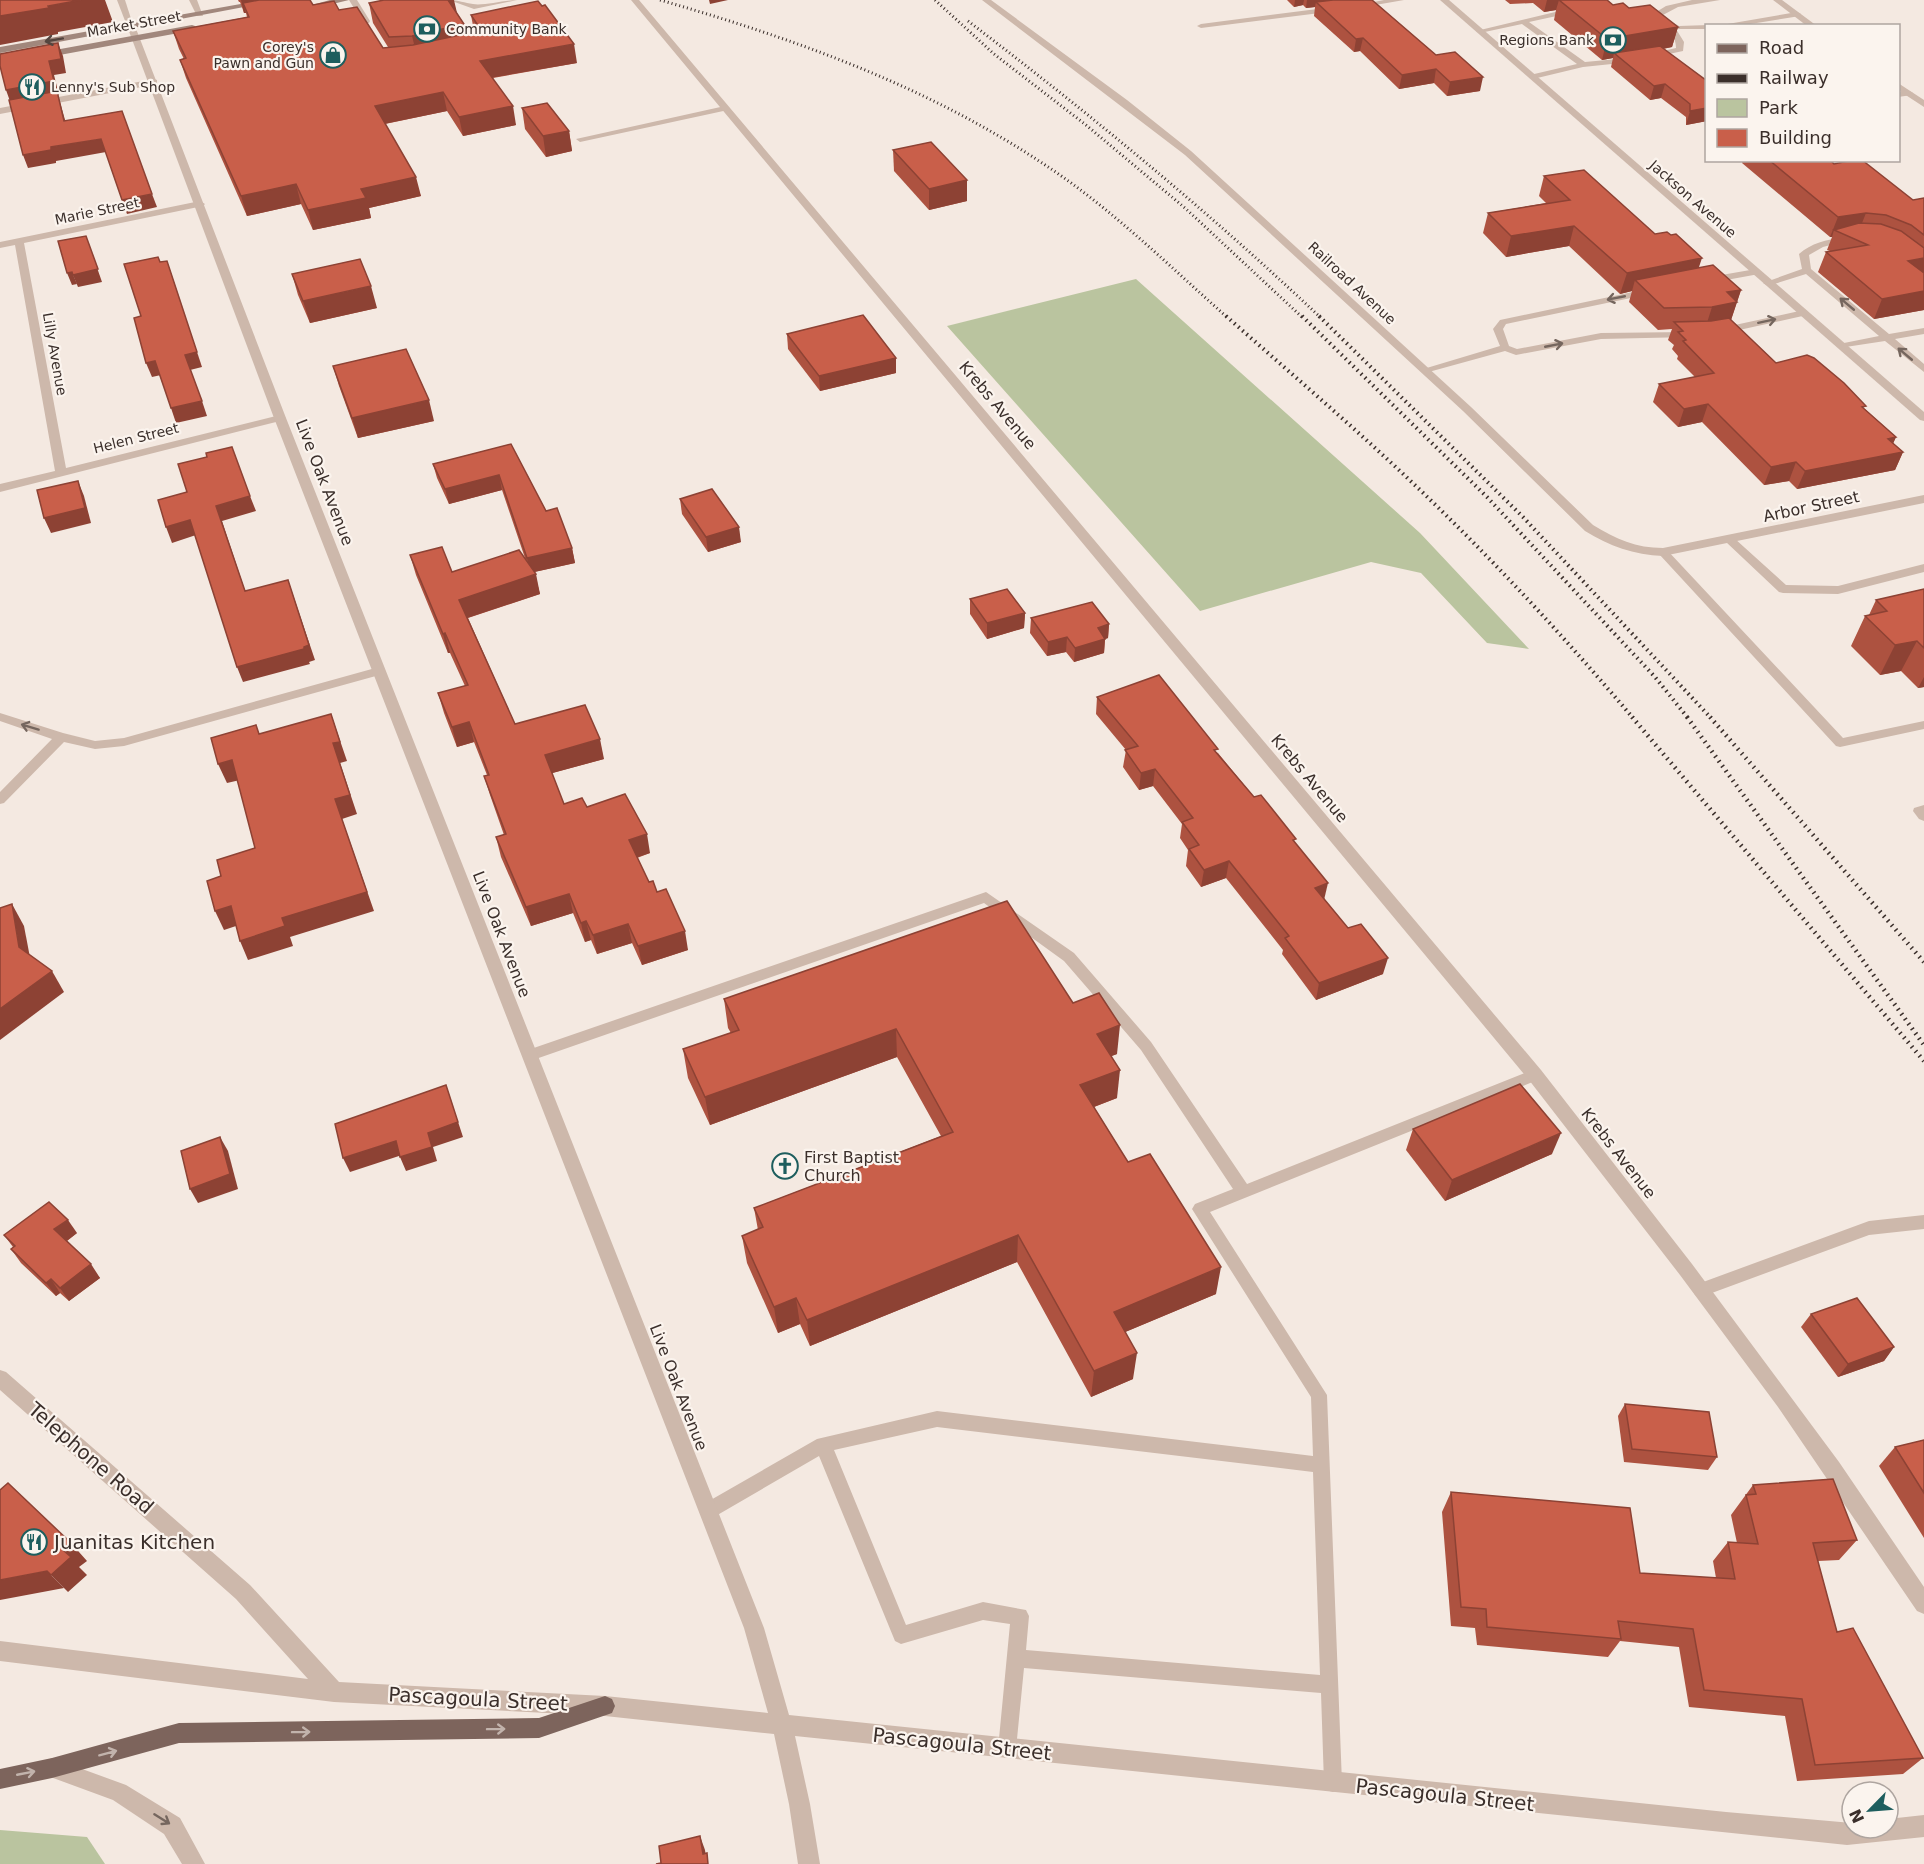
<svg xmlns="http://www.w3.org/2000/svg" width="1924" height="1864" viewBox="0 0 1924 1864" font-family="'DejaVu Sans',sans-serif">
  <style>
    .green { fill: #bac49f }
    .lines { fill: none; stroke-linecap: round; stroke-linejoin: round }
    .service { fill: #cdb8ab; fill-rule: evenodd }
    .minor { fill: #cdb8ab; fill-rule: evenodd }
    .tertiary { fill: #cdb8ab; fill-rule: evenodd }
    .secondary { fill: #a1877c; fill-rule: evenodd }
    .primary { fill: #7d645c; fill-rule: evenodd }
    .rail-far2 { stroke: #3b2f2b; stroke-width: 3; stroke-dasharray: 1 3; stroke-linecap: butt }
    .rail-far1 { stroke: #3b2f2b; stroke-width: 4; stroke-dasharray: 1.5 4; stroke-linecap: butt }
    .rail { stroke: #3b2f2b; stroke-width: 4.5; stroke-dasharray: 1.5 4.5; stroke-linecap: butt }
    .wall { fill: #ad5240 }
    .shaded-wall { fill: #8d4234 }
    .building { fill: #c95f4a; stroke: #8d4234; stroke-width: 1.5 }
    .oneway { stroke: #54453f }
    .oneway2 { stroke: #75665e }
    .oneway3 { stroke: #c2b3ac }
    .labels { text-anchor: middle; stroke-width: 4.5; stroke-linejoin: round; paint-order: stroke }
    .far-street-label { font-size: 14px; fill: #3b2f2b; stroke: #fbf4ee }
    .far-poi-label { font-size: 14px; fill: #3b2f2b; stroke: #fbf4ee; text-anchor: start }
    .street-label { font-size: 16px; fill: #3b2f2b; stroke: #fbf4ee }
    .poi-label { font-size: 16px; fill: #3b2f2b; stroke: #fbf4ee; text-anchor: start }
    .near-street-label { font-size: 20px; fill: #3b2f2b; stroke: #fbf4ee }
    .near-poi-label { font-size: 20px; fill: #3b2f2b; stroke: #fbf4ee; text-anchor: start }
  </style>
  <rect width="100%" height="100%" fill="#f4e9e1"/>
  <g class="green">
    <path d="M 1136,279 L 1420,533 L 1529,649 L 1487,643 L 1421,573 L 1371,562 L 1200,611 L 947,326 Z"/>
    <path d="M 0,1830 L 87,1837 L 105,1864 L 0,1864 Z"/>
  </g>
  <g class="lines">
    <g class="service">
      <path d="M 189,0 L 197,0 L 203,16 L 197,16 Z"/>
      <path d="M 349,0 L 357,0 L 370,21 L 369,23 L 363,23 Z"/>
      <path d="M 449,0 C 458,0 465,3 473,4 C 483,6 504,0 517,0 L 474,9 Z"/>
      <path d="M 1384,0 L 1404,0 L 1358,8 L 1354,6 Z"/>
      <path d="M 1692,0 L 1720,0 L 1678,7 L 1661,16 L 1679,26 L 1709,25 L 1706,26 L 1706,29 L 1676,29 L 1684,42 L 1683,51 L 1650,58 L 1650,54 L 1676,48 C 1676,33 1663,26 1653,18 L 1653,14 L 1666,6 Z"/>
      <path d="M 1333,7 L 1336,7 L 1336,11 L 1201,28 L 1197,26 L 1201,24 Z"/>
      <path d="M 1572,8 L 1575,8 L 1575,12 L 1529,22 L 1585,62 L 1628,58 L 1631,58 L 1631,62 L 1583,67 L 1533,79 L 1529,77 L 1530,75 L 1577,64 L 1522,24 L 1480,33 L 1476,31 Z"/>
      <path d="M 1797,12 L 1801,14 L 1800,16 L 1738,26 L 1716,26 Z"/>
      <path d="M 1909,91 L 1913,93 L 1912,95 L 1898,97 L 1898,92 Z"/>
      <path d="M 725,106 L 728,106 L 728,110 L 580,142 L 576,139 Z"/>
      <path d="M 1842,237 L 1848,236 L 1853,239 L 1823,247 L 1809,255 L 1811,269 L 1889,334 L 1924,328 L 1924,334 L 1895,339 L 1924,364 L 1924,372 L 1885,341 L 1839,348 L 1839,344 L 1879,336 L 1806,274 L 1768,286 L 1763,283 L 1802,269 L 1799,254 C 1811,243 1827,240 1842,237 Z"/>
      <path d="M 1756,269 L 1759,270 L 1759,274 L 1710,283 L 1705,280 L 1710,277 Z"/>
      <path d="M 1647,289 L 1650,290 L 1650,294 L 1506,324 L 1503,329 L 1509,346 L 1517,349 L 1601,333 L 1687,332 L 1690,333 L 1690,337 L 1601,339 L 1516,355 L 1505,351 L 1425,373 L 1420,370 L 1500,346 L 1493,329 L 1500,320 Z"/>
      <path d="M 1804,310 L 1807,311 L 1807,315 L 1721,334 L 1716,331 L 1721,328 Z"/>
      <path d="M 1730,537 L 1734,538 L 1786,585 L 1838,586 L 1924,564 L 1924,572 L 1838,594 L 1783,593 L 1779,592 L 1726,542 L 1726,538 Z"/>
      <path d="M 1663,549 L 1667,550 L 1843,738 L 1924,721 L 1924,729 L 1840,747 L 1836,746 L 1659,554 L 1657,552 Z"/>
      <path d="M 379,667 L 383,668 L 385,671 L 383,674 L 124,746 L 95,749 L 64,742 L 4,803 L 0,804 L 0,792 L 52,739 L 0,721 L 0,713 L 63,733 L 95,741 L 124,738 Z"/>
      <path d="M 1924,805 L 1924,821 L 1919,819 L 1913,811 L 1914,808 Z"/>
      <path d="M 986,892 L 1074,953 L 1151,1042 L 1247,1184 L 1530,1071 L 1535,1069 L 1540,1071 L 1542,1075 L 1540,1079 L 1210,1212 L 1327,1395 L 1342,1783 L 1340,1790 L 1333,1792 L 1326,1790 L 1324,1783 L 1321,1693 L 1024,1668 L 1016,1749 L 1014,1756 L 1007,1758 L 1000,1756 L 998,1749 L 1010,1624 L 983,1620 L 901,1644 L 895,1641 L 819,1456 L 714,1517 L 708,1519 L 702,1517 L 699,1511 L 702,1505 L 817,1439 L 937,1411 L 1313,1456 L 1311,1397 L 1192,1209 L 1195,1204 L 1233,1189 L 1141,1050 L 1064,961 L 984,903 L 530,1061 L 525,1059 L 523,1055 L 525,1051 ZM 937,1427 L 1313,1472 L 1320,1675 L 1026,1650 L 1029,1616 L 1026,1610 L 983,1602 L 906,1625 L 834,1450 Z"/>
      <path d="M 1924,1215 L 1924,1229 L 1869,1235 L 1701,1297 L 1695,1295 L 1693,1290 L 1695,1285 L 1869,1221 Z"/>
    </g>
    <g class="minor">
      <path d="M 117,0 L 125,0 L 134,28 L 127,26 Z"/>
      <path d="M 982,0 L 991,0 L 1127,100 L 1191,151 L 1471,407 L 1593,525 C 1616,539 1636,548 1663,548 L 1924,495 L 1924,503 L 1663,556 C 1634,555 1609,546 1585,531 L 1463,411 L 1185,155 Z"/>
      <path d="M 154,79 L 157,80 L 157,84 L 0,114 L 0,108 Z"/>
      <path d="M 200,201 L 205,204 L 203,206 L 24,243 L 66,468 L 280,415 L 286,418 L 284,420 L 0,492 L 0,484 L 55,471 L 15,245 L 0,248 L 0,242 Z"/>
    </g>
    <g class="tertiary">
      <path d="M 631,0 L 639,0 L 1541,1070 L 1692,1264 L 1839,1462 L 1924,1587 L 1924,1614 L 1917,1611 L 1778,1407 L 1680,1275 L 1529,1080 Z"/>
      <path d="M 1440,0 L 1449,0 L 1924,412 L 1924,421 L 1920,420 Z"/>
      <path d="M 1773,0 L 1782,0 L 1817,26 L 1807,26 Z"/>
      <path d="M 128,24 L 135,26 L 286,418 L 764,1628 L 789,1715 L 1726,1812 L 1852,1823 L 1852,1828 L 1888,1828 L 1888,1819 L 1924,1815 L 1924,1837 L 1847,1845 L 795,1736 L 810,1804 L 820,1864 L 798,1864 L 789,1804 L 774,1734 L 605,1716 L 334,1702 L 0,1661 L 0,1641 L 308,1679 L 236,1599 L 0,1390 L 0,1370 L 6,1372 L 250,1585 L 339,1682 L 605,1696 L 768,1713 L 744,1628 L 274,418 L 127,26 Z"/>
      <path d="M 1898,83 L 1924,100 L 1924,107 L 1898,90 Z"/>
      <path d="M 52,1758 L 126,1785 L 180,1818 L 205,1864 L 182,1864 L 164,1834 L 113,1800 L 45,1775 L 42,1768 L 45,1761 Z"/>
    </g>
    <g class="secondary">
      <path d="M 263,0 L 281,0 L 0,53 L 0,47 Z"/>
      <path d="M 330,0 L 349,0 L 316,8 L 312,5 Z"/>
      <path d="M 192,25 L 195,26 L 195,30 L 0,66 L 0,60 Z"/>
    </g>
    <path class="primary" d="M 605,1696 L 612,1699 L 615,1706 L 612,1713 L 539,1738 L 179,1743 L 52,1778 L 0,1789 L 0,1769 L 52,1758 L 179,1723 L 539,1718 Z"/>
    <g class="rail-far2">
      <path d="M 660,0 C 792,38 924,85 1039,161 C 1108,205 1167,264 1228,318"/>
      <path d="M 935,0 L 994,54 L 1086,125 L 1185,208 L 1303,318"/>
      <path d="M 968,21 C 1090,114 1209,212 1321,318"/>
    </g>
    <g class="rail-far1">
      <path d="M 1226,316 C 1279,363 1334,410 1386,458 C 1474,539 1556,627 1633,718"/>
      <path d="M 1302,316 L 1487,497 L 1655,677 L 1688,718"/>
      <path d="M 1319,316 L 1523,517 L 1711,718"/>
    </g>
    <g class="rail">
      <path d="M 1632,717 L 1924,1061"/>
      <path d="M 1687,717 L 1924,1045"/>
      <path d="M 1710,717 L 1924,962"/>
    </g>
  </g>
  <g class="wall">
    <path d="M 238,0 L 310,0 L 313,5 L 339,10 L 383,48 L 388,47 L 373,23 L 369,3 L 457,13 L 464,24 L 466,33 L 474,31 L 471,15 L 577,63 L 493,78 L 516,125 L 463,136 L 447,111 L 385,124 L 421,196 L 369,208 L 371,218 L 313,230 L 301,204 L 247,216 L 186,78 L 180,60 L 184,59 L 179,49 L 173,31 L 247,17 L 246,13 L 244,13 L 243,10 L 240,2 L 239,2 Z"/>
    <path d="M 1287,0 L 1372,0 L 1436,55 L 1480,91 L 1447,96 L 1434,83 L 1399,89 L 1360,51 L 1354,52 L 1314,16 L 1315,7 L 1306,8 L 1303,5 L 1294,7 Z"/>
    <path d="M 1505,0 L 1607,0 L 1613,5 L 1629,8 L 1678,27 L 1672,47 L 1663,49 L 1707,81 L 1707,121 L 1686,125 L 1686,117 L 1661,98 L 1650,100 L 1611,67 L 1613,58 L 1602,60 L 1554,20 L 1556,10 L 1544,12 L 1533,3 L 1510,4 Z"/>
    <path d="M 522,108 L 569,131 L 572,151 L 546,157 L 525,129 Z"/>
    <path d="M 893,150 L 967,180 L 967,201 L 929,210 L 894,171 Z"/>
    <path d="M 1743,160 L 1830,160 L 1834,164 L 1913,200 L 1924,198 L 1924,310 L 1874,319 L 1818,272 L 1826,252 L 1830,251 L 1827,250 L 1832,237 L 1830,237 L 1742,163 Z"/>
    <path d="M 1544,176 L 1655,234 L 1699,268 L 1741,290 L 1731,320 L 1776,363 L 1865,409 L 1896,437 L 1893,443 L 1903,452 L 1895,470 L 1797,489 L 1789,481 L 1764,485 L 1702,422 L 1678,427 L 1653,402 L 1659,384 L 1695,377 L 1677,359 L 1678,356 L 1672,349 L 1674,345 L 1668,340 L 1672,329 L 1658,330 L 1629,302 L 1632,291 L 1620,294 L 1569,246 L 1506,257 L 1483,233 L 1488,213 L 1546,203 L 1539,196 Z"/>
    <path d="M 292,274 L 377,308 L 310,323 L 298,295 Z"/>
    <path d="M 787,334 L 896,358 L 896,373 L 820,391 L 788,349 Z"/>
    <path d="M 333,366 L 434,421 L 358,438 L 339,386 Z"/>
    <path d="M 511,444 L 546,511 L 572,548 L 575,563 L 534,572 L 540,594 L 468,618 L 515,724 L 604,759 L 552,773 L 564,804 L 587,807 L 650,853 L 637,858 L 649,882 L 657,892 L 688,950 L 642,965 L 632,943 L 597,954 L 591,940 L 585,942 L 573,913 L 531,926 L 501,857 L 496,837 L 504,835 L 490,795 L 484,776 L 487,775 L 474,742 L 457,747 L 444,713 L 438,693 L 465,686 L 450,653 L 448,653 L 416,575 L 410,555 L 452,572 L 525,558 L 502,490 L 449,504 L 437,478 L 433,464 Z"/>
    <path d="M 680,499 L 741,542 L 708,552 L 682,514 Z"/>
    <path d="M 1924,589 L 1924,687 L 1918,688 L 1901,671 L 1880,675 L 1851,646 L 1865,616 L 1869,615 L 1876,600 Z"/>
    <path d="M 970,599 L 1025,613 L 1024,628 L 987,639 L 970,614 Z"/>
    <path d="M 1031,618 L 1109,624 L 1108,638 L 1105,639 L 1104,653 L 1074,662 L 1066,652 L 1047,656 L 1030,633 Z"/>
    <path d="M 1097,697 L 1218,753 L 1254,797 L 1295,843 L 1325,900 L 1383,974 L 1316,1000 L 1282,954 L 1283,950 L 1226,878 L 1201,887 L 1186,866 L 1188,850 L 1180,838 L 1182,824 L 1153,786 L 1139,790 L 1123,767 L 1126,750 L 1096,714 Z"/>
    <path d="M 724,999 L 1073,1003 L 1117,1054 L 1111,1056 L 1117,1098 L 1094,1107 L 1128,1162 L 1216,1294 L 1125,1332 L 1133,1379 L 1091,1397 L 1017,1262 L 810,1346 L 800,1324 L 778,1333 L 747,1263 L 742,1236 L 758,1230 L 754,1208 L 941,1136 L 897,1057 L 710,1125 L 688,1078 L 683,1049 L 731,1033 L 728,1028 Z"/>
    <path d="M 1413,1129 L 1552,1154 L 1445,1201 L 1406,1150 Z"/>
    <path d="M 77,1233 L 67,1241 L 100,1278 L 69,1301 L 60,1293 L 56,1296 L 21,1263 L 11,1249 L 13,1247 L 4,1235 Z"/>
    <path d="M 1811,1314 L 1894,1347 L 1884,1361 L 1838,1377 L 1801,1327 Z"/>
    <path d="M 1625,1404 L 1717,1457 L 1708,1470 L 1624,1462 L 1618,1416 Z"/>
    <path d="M 1924,1440 L 1924,1538 L 1879,1466 L 1895,1447 Z"/>
    <path d="M 1753,1485 L 1857,1540 L 1839,1560 L 1818,1561 L 1837,1632 L 1923,1758 L 1903,1774 L 1797,1781 L 1785,1716 L 1689,1707 L 1679,1647 L 1620,1641 L 1608,1657 L 1477,1645 L 1475,1628 L 1451,1626 L 1442,1512 L 1451,1492 L 1640,1573 L 1716,1578 L 1713,1561 L 1728,1542 L 1737,1543 L 1731,1515 Z"/>
  </g>
  <g class="shaded-wall">
    <path d="M 81,0 L 105,0 L 113,22 L 58,32 L 58,34 L 0,45 L 0,16 L 48,6 Z"/>
    <path d="M 241,0 L 306,0 L 243,3 L 246,13 L 244,13 Z"/>
    <path d="M 447,0 L 454,0 L 457,13 Z"/>
    <path d="M 709,0 L 728,0 L 710,4 Z"/>
    <path d="M 1295,0 L 1304,0 L 1303,5 L 1294,7 Z"/>
    <path d="M 1307,0 L 1366,0 L 1316,2 L 1315,7 L 1306,8 Z"/>
    <path d="M 1547,0 L 1587,0 L 1559,0 L 1556,10 L 1544,12 Z"/>
    <path d="M 464,24 L 468,45 L 417,56 L 412,36 Z"/>
    <path d="M 1678,27 L 1672,47 L 1618,57 L 1614,53 L 1613,58 L 1602,60 L 1607,39 Z"/>
    <path d="M 1363,38 L 1360,51 L 1354,52 L 1356,39 Z"/>
    <path d="M 58,43 L 63,56 L 66,73 L 54,75 L 59,95 L 58,95 L 69,134 L 11,104 L 6,90 L 49,61 Z"/>
    <path d="M 574,44 L 577,63 L 484,79 L 480,61 Z"/>
    <path d="M 1436,69 L 1434,83 L 1399,89 L 1402,75 Z"/>
    <path d="M 1483,77 L 1480,91 L 1447,96 L 1450,82 Z"/>
    <path d="M 1665,84 L 1661,98 L 1650,100 L 1654,86 Z"/>
    <path d="M 443,92 L 447,111 L 379,125 L 375,106 Z"/>
    <path d="M 513,106 L 516,125 L 463,136 L 459,117 Z"/>
    <path d="M 1707,108 L 1707,121 L 1686,125 L 1690,111 Z"/>
    <path d="M 569,131 L 572,151 L 546,157 L 543,136 Z"/>
    <path d="M 101,139 L 106,152 L 56,161 L 56,163 L 28,168 L 23,155 L 51,147 Z"/>
    <path d="M 416,177 L 421,196 L 369,208 L 371,218 L 313,230 L 308,210 L 361,189 Z"/>
    <path d="M 967,180 L 967,201 L 929,210 L 929,189 Z"/>
    <path d="M 296,184 L 301,204 L 247,216 L 241,196 Z"/>
    <path d="M 152,194 L 157,207 L 127,214 L 122,200 Z"/>
    <path d="M 1866,213 L 1858,233 L 1834,230 L 1832,237 L 1830,237 L 1838,217 Z"/>
    <path d="M 1574,226 L 1569,246 L 1506,257 L 1511,236 Z"/>
    <path d="M 86,236 L 102,282 L 78,287 L 73,275 Z"/>
    <path d="M 1702,258 L 1695,279 L 1635,280 L 1632,291 L 1620,294 L 1627,273 Z"/>
    <path d="M 1924,258 L 1924,276 L 1908,261 Z"/>
    <path d="M 167,261 L 202,367 L 190,370 L 185,355 Z"/>
    <path d="M 72,272 L 77,284 L 72,285 L 67,273 Z"/>
    <path d="M 371,286 L 377,308 L 310,323 L 303,301 Z"/>
    <path d="M 1741,290 L 1730,323 L 1705,329 L 1712,307 L 1727,292 Z"/>
    <path d="M 1924,291 L 1924,310 L 1874,319 L 1882,299 Z"/>
    <path d="M 896,358 L 896,373 L 820,391 L 819,376 Z"/>
    <path d="M 155,361 L 161,375 L 152,377 L 146,363 Z"/>
    <path d="M 429,400 L 434,421 L 358,438 L 352,418 Z"/>
    <path d="M 202,401 L 207,416 L 176,423 L 171,408 Z"/>
    <path d="M 1708,404 L 1702,422 L 1678,427 L 1684,409 Z"/>
    <path d="M 1896,437 L 1888,455 L 1903,452 L 1895,470 L 1797,489 L 1805,471 L 1888,439 Z"/>
    <path d="M 1796,462 L 1789,481 L 1764,485 L 1771,467 Z"/>
    <path d="M 499,475 L 502,490 L 449,504 L 445,489 Z"/>
    <path d="M 78,481 L 84,496 L 91,523 L 51,533 L 44,518 Z"/>
    <path d="M 250,496 L 256,511 L 222,521 L 250,606 L 216,506 Z"/>
    <path d="M 190,520 L 196,535 L 172,543 L 166,527 Z"/>
    <path d="M 739,527 L 741,542 L 708,552 L 706,537 Z"/>
    <path d="M 572,548 L 575,563 L 530,573 L 527,558 Z"/>
    <path d="M 536,574 L 540,594 L 464,619 L 459,600 Z"/>
    <path d="M 288,580 L 315,660 L 309,662 L 310,664 L 243,682 L 237,667 Z"/>
    <path d="M 1025,613 L 1024,628 L 987,639 L 987,623 Z"/>
    <path d="M 1109,624 L 1108,638 L 1105,639 L 1104,653 L 1074,662 L 1075,648 L 1098,628 Z"/>
    <path d="M 445,633 L 450,653 L 448,653 L 443,634 Z"/>
    <path d="M 1067,637 L 1066,652 L 1047,656 L 1048,642 Z"/>
    <path d="M 1917,641 L 1901,671 L 1880,675 L 1895,645 Z"/>
    <path d="M 1924,677 L 1924,687 L 1918,688 Z"/>
    <path d="M 331,714 L 347,761 L 340,763 L 357,814 L 342,819 L 374,911 L 290,937 L 293,946 L 248,960 L 240,941 L 282,918 L 335,799 L 333,743 Z"/>
    <path d="M 469,722 L 474,742 L 457,747 L 452,727 Z"/>
    <path d="M 600,739 L 604,759 L 549,774 L 545,755 Z"/>
    <path d="M 232,760 L 240,780 L 227,783 L 218,764 Z"/>
    <path d="M 1155,769 L 1153,786 L 1139,790 L 1141,773 Z"/>
    <path d="M 647,834 L 650,853 L 632,859 L 629,840 Z"/>
    <path d="M 1229,861 L 1226,878 L 1201,887 L 1204,870 Z"/>
    <path d="M 1328,883 L 1324,900 L 1315,888 Z"/>
    <path d="M 569,894 L 573,913 L 531,926 L 526,907 Z"/>
    <path d="M 12,904 L 24,926 L 32,968 L 19,947 Z"/>
    <path d="M 231,906 L 239,925 L 224,930 L 215,911 Z"/>
    <path d="M 586,921 L 591,940 L 585,942 L 581,923 Z"/>
    <path d="M 628,924 L 632,943 L 597,954 L 593,935 Z"/>
    <path d="M 685,931 L 688,950 L 642,965 L 638,946 Z"/>
    <path d="M 1388,958 L 1383,974 L 1316,1000 L 1319,983 Z"/>
    <path d="M 52,971 L 64,992 L 0,1040 L 0,1009 Z"/>
    <path d="M 1120,1025 L 1117,1054 L 1094,1063 L 1097,1034 Z"/>
    <path d="M 896,1029 L 897,1057 L 710,1125 L 705,1097 Z"/>
    <path d="M 1120,1070 L 1117,1098 L 1078,1113 L 1080,1085 Z"/>
    <path d="M 446,1085 L 463,1137 L 433,1147 L 437,1161 L 406,1171 L 400,1157 L 428,1133 Z"/>
    <path d="M 1561,1133 L 1552,1154 L 1445,1201 L 1452,1180 Z"/>
    <path d="M 220,1137 L 228,1151 L 238,1189 L 198,1203 L 190,1189 Z"/>
    <path d="M 396,1141 L 402,1155 L 350,1172 L 343,1158 Z"/>
    <path d="M 68,1220 L 77,1233 L 64,1243 L 54,1229 Z"/>
    <path d="M 1018,1235 L 1017,1262 L 810,1346 L 807,1320 Z"/>
    <path d="M 91,1264 L 100,1278 L 69,1301 L 60,1288 Z"/>
    <path d="M 1221,1267 L 1216,1294 L 1111,1338 L 1114,1312 Z"/>
    <path d="M 51,1279 L 60,1293 L 56,1296 L 46,1283 Z"/>
    <path d="M 796,1298 L 800,1324 L 778,1333 L 774,1307 Z"/>
    <path d="M 1894,1347 L 1884,1361 L 1838,1377 L 1848,1364 Z"/>
    <path d="M 1137,1353 L 1133,1379 L 1091,1397 L 1094,1371 Z"/>
    <path d="M 71,1543 L 87,1561 L 79,1567 L 87,1575 L 68,1592 L 51,1575 L 63,1550 Z"/>
    <path d="M 47,1571 L 64,1588 L 0,1600 L 0,1580 Z"/>
    <path d="M 700,1836 L 705,1850 L 707,1864 L 703,1854 Z"/>
  </g>
  <g class="building">
    <path d="M 0,0 L 81,0 L 48,6 L 49,8 L 0,16 Z"/>
    <path d="M 259,0 L 310,0 L 313,5 L 334,1 L 339,10 L 357,7 L 383,48 L 413,45 L 478,31 L 479,27 L 471,15 L 538,1 L 542,6 L 545,5 L 574,44 L 480,61 L 513,106 L 459,117 L 443,92 L 375,106 L 416,177 L 361,189 L 366,198 L 308,210 L 296,184 L 241,196 L 180,60 L 186,58 L 173,31 L 249,17 L 243,3 Z"/>
    <path d="M 384,0 L 448,0 L 464,24 L 412,36 L 389,37 L 369,3 Z"/>
    <path d="M 1333,0 L 1372,0 L 1436,55 L 1455,52 L 1483,77 L 1450,82 L 1436,69 L 1402,75 L 1363,38 L 1356,39 L 1316,2 Z"/>
    <path d="M 1559,0 L 1607,0 L 1613,5 L 1623,3 L 1629,8 L 1650,5 L 1678,27 L 1607,39 Z"/>
    <path d="M 58,43 L 61,59 L 49,61 L 54,81 L 6,90 L 0,66 L 0,54 Z"/>
    <path d="M 1660,46 L 1707,81 L 1707,108 L 1690,111 L 1690,104 L 1665,84 L 1654,86 L 1614,53 Z"/>
    <path d="M 57,91 L 64,121 L 122,111 L 152,194 L 122,200 L 101,139 L 51,147 L 51,150 L 23,155 L 9,100 Z"/>
    <path d="M 547,103 L 569,131 L 543,136 L 522,108 Z"/>
    <path d="M 931,142 L 967,180 L 929,189 L 893,150 Z"/>
    <path d="M 1769,160 L 1830,160 L 1834,164 L 1853,160 L 1862,160 L 1913,200 L 1924,198 L 1924,235 L 1911,225 L 1886,215 L 1866,213 L 1838,217 Z"/>
    <path d="M 1584,170 L 1655,234 L 1667,232 L 1671,235 L 1676,234 L 1702,258 L 1627,273 L 1574,226 L 1511,236 L 1488,213 L 1570,200 L 1544,176 Z"/>
    <path d="M 1859,223 L 1881,224 L 1901,231 L 1924,248 L 1924,258 L 1908,261 L 1924,273 L 1924,291 L 1882,299 L 1826,252 L 1868,245 L 1834,230 Z"/>
    <path d="M 86,236 L 98,269 L 73,275 L 72,272 L 67,273 L 58,241 Z"/>
    <path d="M 158,257 L 160,262 L 167,261 L 197,352 L 185,355 L 202,401 L 171,408 L 155,361 L 146,363 L 134,318 L 141,316 L 124,264 Z"/>
    <path d="M 360,259 L 371,286 L 303,301 L 292,274 Z"/>
    <path d="M 1713,265 L 1741,290 L 1727,292 L 1737,302 L 1712,307 L 1664,308 L 1635,280 Z"/>
    <path d="M 863,315 L 896,358 L 819,376 L 787,334 Z"/>
    <path d="M 1729,318 L 1776,363 L 1807,355 L 1814,358 L 1844,383 L 1866,406 L 1862,407 L 1896,437 L 1888,439 L 1903,452 L 1805,471 L 1796,462 L 1771,467 L 1708,404 L 1684,409 L 1659,384 L 1714,373 L 1683,341 L 1686,340 L 1678,332 L 1683,331 L 1674,322 L 1711,321 Z"/>
    <path d="M 406,349 L 429,400 L 352,418 L 333,366 Z"/>
    <path d="M 511,444 L 546,511 L 557,508 L 572,548 L 527,558 L 499,475 L 445,489 L 433,464 Z"/>
    <path d="M 232,447 L 250,496 L 216,506 L 245,591 L 288,580 L 309,645 L 304,647 L 304,649 L 237,667 L 190,520 L 166,527 L 158,500 L 187,492 L 178,464 L 207,457 L 206,453 Z"/>
    <path d="M 78,481 L 85,508 L 44,518 L 37,490 Z"/>
    <path d="M 712,489 L 739,527 L 706,537 L 680,499 Z"/>
    <path d="M 442,547 L 452,572 L 519,550 L 536,574 L 459,600 L 515,724 L 585,705 L 600,739 L 545,755 L 564,804 L 582,798 L 587,807 L 625,794 L 647,834 L 629,840 L 649,882 L 653,881 L 657,892 L 666,889 L 685,931 L 638,946 L 628,924 L 593,935 L 586,921 L 581,923 L 569,894 L 526,907 L 496,837 L 506,834 L 484,776 L 489,775 L 469,722 L 452,727 L 438,693 L 468,685 L 445,633 L 443,634 L 410,555 Z"/>
    <path d="M 1007,589 L 1025,613 L 987,623 L 970,599 Z"/>
    <path d="M 1924,589 L 1924,648 L 1917,641 L 1895,645 L 1865,616 L 1887,611 L 1876,600 Z"/>
    <path d="M 1092,602 L 1109,624 L 1098,628 L 1105,639 L 1075,648 L 1067,637 L 1048,642 L 1031,618 Z"/>
    <path d="M 1159,675 L 1218,749 L 1214,750 L 1254,797 L 1261,795 L 1296,839 L 1293,840 L 1328,883 L 1315,888 L 1348,928 L 1361,924 L 1388,958 L 1319,983 L 1285,938 L 1289,936 L 1229,861 L 1204,870 L 1189,849 L 1199,845 L 1182,822 L 1193,818 L 1155,769 L 1141,773 L 1125,750 L 1138,746 L 1097,697 Z"/>
    <path d="M 331,714 L 340,742 L 333,743 L 350,795 L 335,799 L 367,892 L 282,918 L 285,926 L 240,941 L 231,906 L 215,911 L 207,881 L 221,876 L 217,860 L 255,848 L 232,760 L 218,764 L 211,738 L 256,725 L 259,734 Z"/>
    <path d="M 1007,901 L 1073,1003 L 1099,993 L 1120,1025 L 1097,1034 L 1120,1070 L 1080,1085 L 1128,1162 L 1150,1154 L 1221,1267 L 1114,1312 L 1137,1353 L 1094,1371 L 1018,1235 L 807,1320 L 796,1298 L 774,1307 L 742,1236 L 763,1227 L 754,1208 L 953,1132 L 896,1029 L 705,1097 L 683,1049 L 739,1030 L 724,999 Z"/>
    <path d="M 12,904 L 19,947 L 52,971 L 0,1009 L 0,908 Z"/>
    <path d="M 1520,1084 L 1561,1133 L 1452,1180 L 1413,1129 Z"/>
    <path d="M 446,1085 L 458,1122 L 428,1133 L 432,1147 L 400,1157 L 396,1141 L 343,1158 L 335,1124 Z"/>
    <path d="M 220,1137 L 230,1174 L 190,1189 L 181,1151 Z"/>
    <path d="M 49,1202 L 68,1220 L 54,1229 L 91,1264 L 60,1288 L 51,1279 L 46,1283 L 11,1249 L 15,1246 L 4,1235 Z"/>
    <path d="M 1857,1298 L 1894,1347 L 1848,1364 L 1811,1314 Z"/>
    <path d="M 1625,1404 L 1709,1412 L 1717,1457 L 1632,1449 Z"/>
    <path d="M 1924,1440 L 1924,1493 L 1895,1447 Z"/>
    <path d="M 1833,1479 L 1857,1540 L 1813,1543 L 1837,1632 L 1853,1628 L 1923,1758 L 1815,1765 L 1802,1699 L 1704,1690 L 1693,1629 L 1618,1621 L 1621,1639 L 1487,1627 L 1486,1609 L 1461,1607 L 1451,1492 L 1630,1508 L 1640,1573 L 1735,1579 L 1728,1542 L 1758,1544 L 1746,1495 L 1756,1494 L 1753,1485 Z"/>
    <path d="M 8,1483 L 71,1543 L 63,1550 L 71,1557 L 51,1575 L 47,1571 L 0,1580 L 0,1490 Z"/>
    <path d="M 700,1836 L 703,1854 L 707,1853 L 708,1864 L 656,1864 L 661,1863 L 659,1846 Z"/>
  </g>
  <defs><path id="oneway-shaft" d="M-6 0H5M1.5-3L5.5 0L1.5 3" fill="none" stroke-width="1.6" stroke-linecap="round" stroke-linejoin="round" transform="scale(1.5)"/></defs>
  <use class="oneway" href="#oneway-shaft" transform="translate(54 40) rotate(170)"/>
  <g class="oneway2">
    <use href="#oneway-shaft" transform="translate(1616 298) rotate(169)"/>
    <use href="#oneway-shaft" transform="translate(1847 304) rotate(-140)"/>
    <use href="#oneway-shaft" transform="translate(1767 321) rotate(-12)"/>
    <use href="#oneway-shaft" transform="translate(1554 345) rotate(-11)"/>
    <use href="#oneway-shaft" transform="translate(1905 354) rotate(-140)"/>
    <use href="#oneway-shaft" transform="translate(30 727) rotate(-163)"/>
    <use href="#oneway-shaft" transform="translate(162 1819) rotate(32)"/>
  </g>
  <g class="oneway3">
    <use href="#oneway-shaft" transform="translate(496 1729) rotate(-1)"/>
    <use href="#oneway-shaft" transform="translate(301 1732) rotate(-1)"/>
    <use href="#oneway-shaft" transform="translate(108 1753) rotate(-15)"/>
    <use href="#oneway-shaft" transform="translate(26 1773) rotate(-11)"/>
  </g>
  <defs>
    <g id="bank-ring" transform="scale(1.35)"><circle r="9.5" fill="#fbf4ee" stroke="#1e5e5e" stroke-width="1.5"/><path d="M-6-4H6V4H-6ZM0-2.3a2.3 2.3 0 1 0 0 4.6a2.3 2.3 0 1 0 0-4.6Z" fill="#1e5e5e"/></g>
    <g id="shop-ring" transform="scale(1.35)"><circle r="9.5" fill="#fbf4ee" stroke="#1e5e5e" stroke-width="1.5"/><path d="M-5-2.5h2.3a2.7 3.5 0 0 1 5.4 0H5L5.5 6h-11ZM-1.5-2.5h3a1.5 2.3 0 0 0-3 0Z" fill="#1e5e5e"/></g>
    <g id="restaurant-ring" transform="scale(1.35)"><circle r="9.5" fill="#fbf4ee" stroke="#1e5e5e" stroke-width="1.5"/><path d="M-5-6h1v4h1v-4h1v4h1v-4h1v5L-1.5 .5V6h-2V.5L-5-1ZM5-6V6H3V1.5H1.5Q1.5-4 5-6Z" fill="#1e5e5e"/></g>
    <g id="church-ring" transform="scale(1.35)"><circle r="9.5" fill="#fbf4ee" stroke="#1e5e5e" stroke-width="1.5"/><path d="M-1.2-6h2.4v3.5h3.3v2.4h-3.3V6h-2.4V-.1h-3.3v-2.4h3.3Z" fill="#1e5e5e"/></g>
  </defs>
  <g fill-rule="evenodd">
    <use href="#bank-ring" x="427" y="29"/>
    <use href="#bank-ring" x="1613" y="40"/>
    <use href="#shop-ring" x="333" y="55"/>
    <use href="#restaurant-ring" x="32" y="87"/>
    <use href="#church-ring" x="785" y="1166"/>
    <use href="#restaurant-ring" x="34" y="1542"/>
  </g>
  <g class="labels">
    <g class="far-street-label">
      <text transform="translate(134 24) rotate(-10)" y="5">Market Street</text>
      <text transform="translate(1693 199) rotate(41)" y="5">Jackson Avenue</text>
      <text transform="translate(97 211) rotate(-12)" y="5">Marie Street</text>
      <text transform="translate(1352 283) rotate(43)" y="5">Railroad Avenue</text>
      <text transform="translate(55 354) rotate(80)" y="5">Lilly Avenue</text>
      <text transform="translate(136 438) rotate(-14)" y="5">Helen Street</text>
    </g>
    <g class="far-poi-label">
      <text x="446" y="34">Community Bank</text>
      <text x="1594" y="45" text-anchor="end">Regions Bank</text>
      <text x="314" y="52" text-anchor="end">Corey's<tspan x="314" dy="16">Pawn and Gun</tspan></text>
      <text x="51" y="92">Lenny's Sub Shop</text>
    </g>
    <g class="street-label">
      <text transform="translate(998 405) rotate(50)" y="6">Krebs Avenue</text>
      <text transform="translate(325 482) rotate(69)" y="6">Live Oak Avenue</text>
      <text transform="translate(1811 506) rotate(-12)" y="6">Arbor Street</text>
      <text transform="translate(1310 778) rotate(50)" y="6">Krebs Avenue</text>
      <text transform="translate(502 934) rotate(69)" y="6">Live Oak Avenue</text>
      <text transform="translate(1619 1153) rotate(52)" y="6">Krebs Avenue</text>
      <text transform="translate(679 1387) rotate(69)" y="6">Live Oak Avenue</text>
    </g>
    <g class="poi-label">
      <text x="804" y="1163">First Baptist<tspan x="804" dy="18">Church</tspan></text>
    </g>
    <g class="near-street-label">
      <text transform="translate(91 1458) rotate(41)" y="7">Telephone Road</text>
      <text transform="translate(478 1699) rotate(3)" y="7">Pascagoula Street</text>
      <text transform="translate(962 1744) rotate(6)" y="7">Pascagoula Street</text>
      <text transform="translate(1445 1795) rotate(6)" y="7">Pascagoula Street</text>
    </g>
    <g class="near-poi-label">
      <text x="54" y="1549">Juanitas Kitchen</text>
    </g>
  </g>
  <rect x="1705" y="24" width="195" height="138" fill="#fbf4ee" stroke="#aea5a0" stroke-width="1.5"/>
  <rect x="1717" y="44" width="30" height="9" fill="#7d645c" stroke="#aea5a0" stroke-width="1.5"/>
  <text x="1759" y="54" font-size="18" fill="#3b2f2b">Road</text>
  <rect x="1717" y="74" width="30" height="9" fill="#3b2f2b" stroke="#aea5a0" stroke-width="1.5"/>
  <text x="1759" y="84" font-size="18" fill="#3b2f2b">Railway</text>
  <rect x="1717" y="99" width="30" height="18" fill="#bac49f" stroke="#aea5a0" stroke-width="1.5"/>
  <text x="1759" y="114" font-size="18" fill="#3b2f2b">Park</text>
  <rect x="1717" y="129" width="30" height="18" fill="#c95f4a" stroke="#aea5a0" stroke-width="1.5"/>
  <text x="1759" y="144" font-size="18" fill="#3b2f2b">Building</text>
  <g transform="translate(1870 1810) rotate(245)"><circle r="28" fill="#fbf4ee" stroke="#aea5a0" stroke-width="1.5"/>
  <path d="M0-4.5L10 22L0 15L-10 22Z" fill="#1e5e5e"/>
  <text y="-9" font-size="16" font-weight="bold" text-anchor="middle" fill="#3b2f2b">N</text>
  </g>
</svg>
